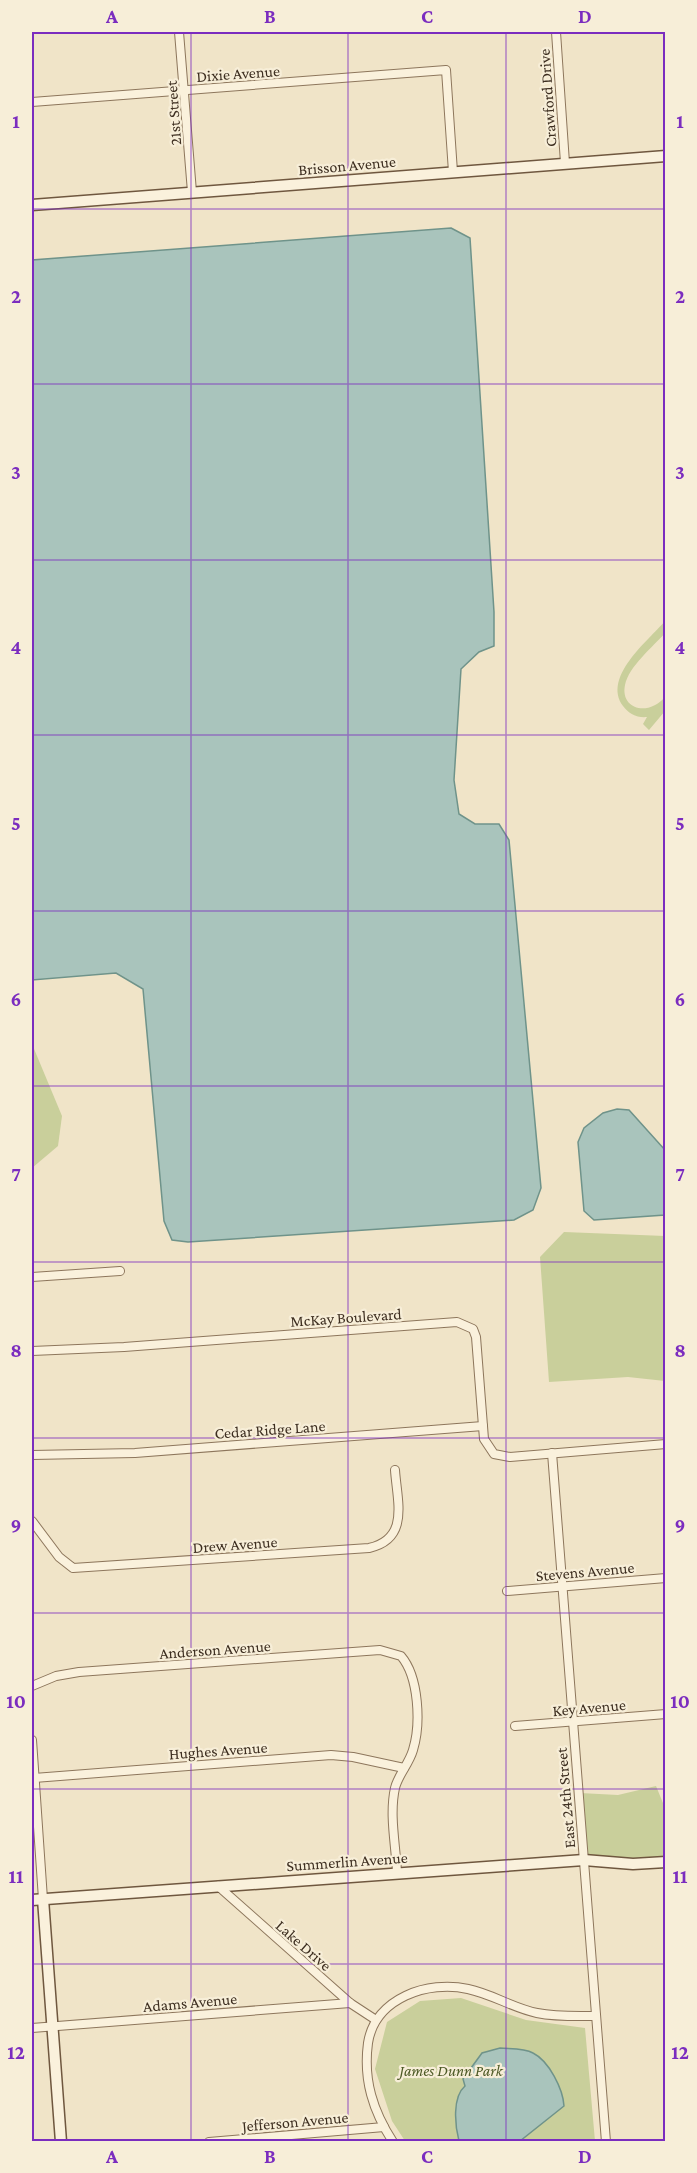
<svg xmlns="http://www.w3.org/2000/svg" width="697" height="2173" viewBox="0 0 697 2173" font-family="'Crimson Pro',serif">
  <style>
    .green { fill: #c9cf9b }
    .water { fill: #a9c4bc; stroke: #6f938a; stroke-width: 1.5 }
    .lines { fill: none; stroke-linecap: round; stroke-linejoin: round }
    .street-casing { stroke: #8d765c; stroke-width: 10 }
    .secondary-casing { stroke: #6f573f; stroke-width: 13 }
    .street { stroke: #faf1dc; stroke-width: 8 }
    .secondary { stroke: #faf1dc; stroke-width: 10 }
    .grid { fill: none; stroke: #7b2cbf; stroke-width: 1.5; stroke-opacity: 0.55 }
    .labels { text-anchor: middle; stroke-width: 4.5; stroke-linejoin: round; paint-order: stroke }
    .street-label { font-size: 16px; fill: #3d2e20; stroke: #f7eed8 }
    .park-label { font-size: 16px; font-style: italic; fill: #4d5a26; stroke: #f7eed8 }
    .neatline { fill: none; stroke: #7b2cbf; stroke-width: 2 }
    .grid-label { font-size: 20px; text-anchor: middle; font-weight: bold; fill: #7b2cbf }
  </style>
  <rect width="100%" height="100%" fill="#f0e4c8"/>
  <g class="green">
    <path d="M 665,621 L 665,633 C 653,647 629,666 625,685 C 620,709 648,717 665,697 L 665,711 L 649,730 L 643,724 L 647,717 C 637,718 629,714 623,706 C 602,677 648,641 665,621 Z"/>
    <path d="M 32,1044 L 62,1116 L 58,1146 L 32,1168 Z"/>
    <path d="M 564,1232 L 665,1236 L 665,1381 L 628,1377 L 549,1382 L 540,1257 Z"/>
    <path d="M 656,1786 L 665,1808 L 665,1861 L 585,1857 L 580,1793 L 618,1795 Z"/>
    <path d="M 461,1998 L 526,2020 L 585,2028 L 595,2141 L 405,2141 L 392,2121 L 375,2069 L 387,2022 L 420,2001 Z"/>
  </g>
  <g class="water">
    <path d="M 451,228 L 470,238 L 494,612 L 494,646 L 479,652 L 461,669 L 454,780 L 459,814 L 475,824 L 499,824 L 509,840 L 541,1188 L 533,1210 L 514,1220 L 188,1242 L 172,1240 L 164,1221 L 143,989 L 116,973 L 32,980 L 32,260 Z"/>
    <path d="M 617,1109 L 629,1110 L 665,1150 L 665,1215 L 594,1220 L 584,1211 L 578,1142 L 584,1128 L 603,1113 Z"/>
    <path d="M 500,2048 C 510,2049 524,2048 533,2053 C 549,2061 563,2089 564,2106 L 520,2141 L 459,2141 C 455,2126 452,2097 465,2086 L 463,2079 L 482,2053 Z"/>
  </g>
  <g class="lines">
    <g class="street-casing">
      <g id="street">
        <path d="M 179,32 L 192,192"/>
        <path d="M 556,32 L 565,163"/>
        <path d="M 32,102 L 446,70 L 453,172"/>
        <path d="M 32,1277 L 120,1271"/>
        <path d="M 32,1351 L 124,1347 L 457,1322 L 473,1329 L 476,1337 L 484,1439 L 494,1454 L 510,1457 L 666,1444"/>
        <path d="M 552,1453 L 606,2142"/>
        <path d="M 32,1455 L 135,1453 L 483,1426"/>
        <path d="M 32,1521 L 59,1557 L 73,1568 L 369,1548 C 410,1539 397,1501 395,1470"/>
        <path d="M 507,1591 L 666,1578"/>
        <path d="M 32,1686 L 56,1676 L 79,1672 L 380,1650 L 401,1656 C 419,1677 421,1724 413,1750 C 409,1764 398,1775 395,1788 C 389,1815 396,1846 397,1873"/>
        <path d="M 515,1726 L 666,1714"/>
        <path d="M 32,1740 L 43,1899"/>
        <path d="M 34,1778 L 331,1755 L 353,1757 L 404,1768"/>
        <path d="M 218,1886 L 350,2003 L 376,2020"/>
        <path d="M 32,2028 L 350,2003"/>
        <path d="M 209,2142 L 384,2127"/>
        <path d="M 393,2142 C 373,2111 363,2080 368,2043 C 375,1998 428,1980 468,1989 C 492,1994 513,2008 537,2013 C 557,2017 576,2016 596,2016"/>
      </g>
    </g>
    <g class="secondary-casing">
      <g id="secondary">
        <path d="M 32,205 L 666,156"/>
        <path d="M 43,1899 L 61,2142"/>
        <path d="M 32,1900 L 584,1860 L 633,1864 L 666,1862"/>
      </g>
    </g>
    <use href="#street" class="street"/>
    <use href="#secondary" class="secondary"/>
  </g>
  <path class="grid" d="M 191,32 L 191,2142M 348,32 L 348,2142M 506,32 L 506,2142M 32,209 L 666,209M 32,384 L 666,384M 32,560 L 666,560M 32,735 L 666,735M 32,911 L 666,911M 32,1086 L 666,1086M 32,1262 L 666,1262M 32,1438 L 666,1438M 32,1613 L 666,1613M 32,1789 L 666,1789M 32,1964 L 666,1964"/>
  <g class="labels">
    <g class="street-label">
      <text transform="translate(238 73) rotate(-4)" y="6">Dixie Avenue</text>
      <text transform="translate(547 98) rotate(-94)" y="6">Crawford Drive</text>
      <text transform="translate(173 113) rotate(-94)" y="6">21st Street</text>
      <text transform="translate(347 165) rotate(-5)" y="6">Brisson Avenue</text>
      <text transform="translate(346 1317) rotate(-4)" y="6">McKay Boulevard</text>
      <text transform="translate(270 1429) rotate(-4)" y="6">Cedar Ridge Lane</text>
      <text transform="translate(235 1544) rotate(-4)" y="6">Drew Avenue</text>
      <text transform="translate(585 1571) rotate(-5)" y="6">Stevens Avenue</text>
      <text transform="translate(215 1649) rotate(-4)" y="6">Anderson Avenue</text>
      <text transform="translate(589 1707) rotate(-5)" y="6">Key Avenue</text>
      <text transform="translate(218 1750) rotate(-4)" y="6">Hughes Avenue</text>
      <text transform="translate(565 1798) rotate(-95)" y="6">East 24th Street</text>
      <text transform="translate(347 1861) rotate(-4)" y="6">Summerlin Avenue</text>
      <text transform="translate(304 1945) rotate(41)" y="6">Lake Drive</text>
      <text transform="translate(190 2002) rotate(-5)" y="6">Adams Avenue</text>
      <text transform="translate(295 2121) rotate(-5)" y="6">Jefferson Avenue</text>
    </g>
    <g class="park-label">
      <text x="451" y="2076">James Dunn Park</text>
    </g>
  </g>
  <rect width="697" height="2173" fill="none" stroke="#f7eed8" stroke-width="66"/>
  <rect x="33" y="33" width="631" height="2107" class="neatline"/>
  <g class="grid-label">
    <text x="112" y="23">A</text>
    <text x="270" y="23">B</text>
    <text x="427" y="23">C</text>
    <text x="585" y="23">D</text>
    <text x="16" y="128">1</text>
    <text x="680" y="128">1</text>
    <text x="16" y="303">2</text>
    <text x="680" y="303">2</text>
    <text x="16" y="479">3</text>
    <text x="680" y="479">3</text>
    <text x="16" y="654">4</text>
    <text x="680" y="654">4</text>
    <text x="16" y="830">5</text>
    <text x="680" y="830">5</text>
    <text x="16" y="1006">6</text>
    <text x="680" y="1006">6</text>
    <text x="16" y="1181">7</text>
    <text x="680" y="1181">7</text>
    <text x="16" y="1357">8</text>
    <text x="680" y="1357">8</text>
    <text x="16" y="1532">9</text>
    <text x="680" y="1532">9</text>
    <text x="16" y="1708">10</text>
    <text x="680" y="1708">10</text>
    <text x="16" y="1883">11</text>
    <text x="680" y="1883">11</text>
    <text x="16" y="2059">12</text>
    <text x="680" y="2059">12</text>
    <text x="112" y="2163">A</text>
    <text x="270" y="2163">B</text>
    <text x="427" y="2163">C</text>
    <text x="585" y="2163">D</text>
  </g>
</svg>
